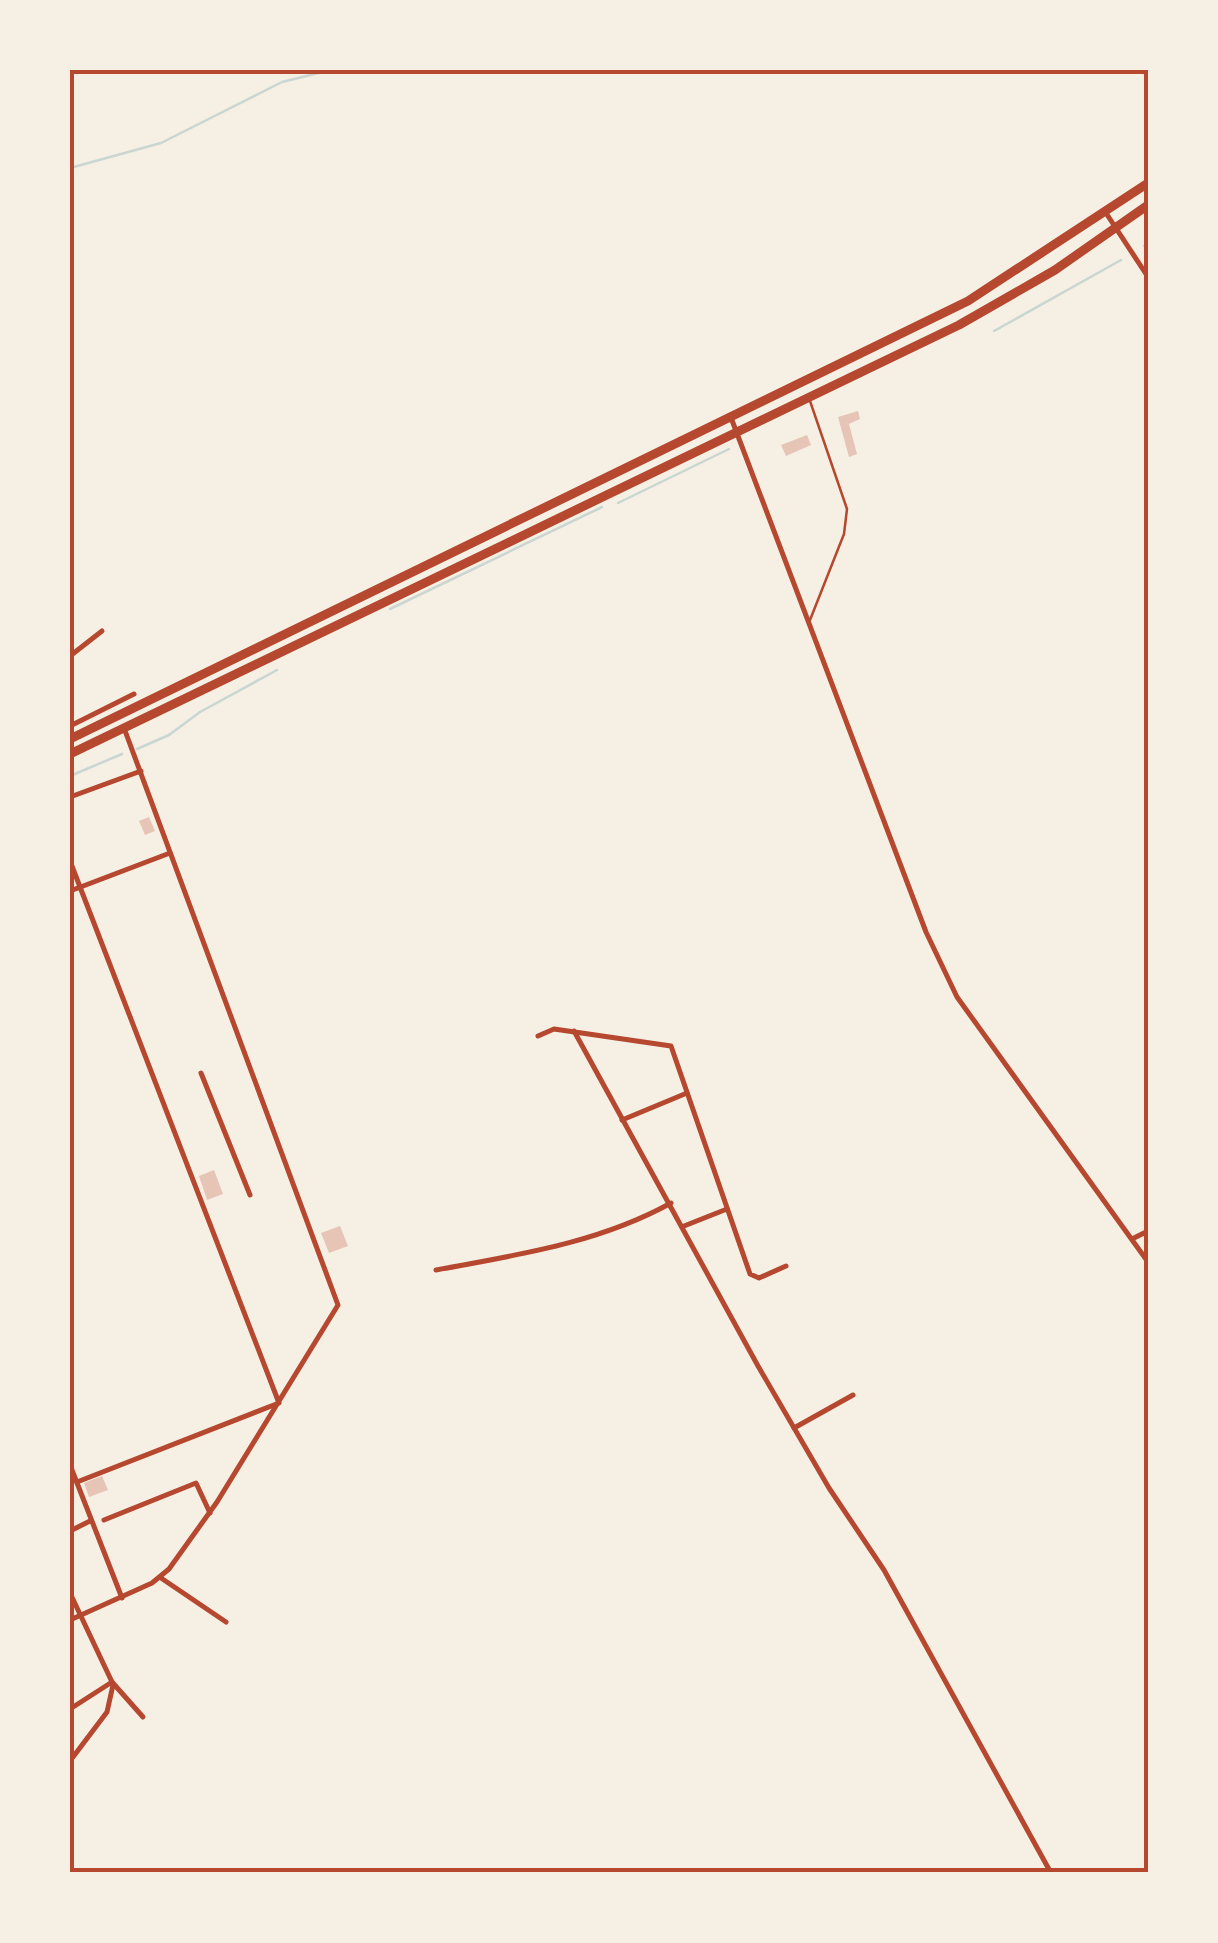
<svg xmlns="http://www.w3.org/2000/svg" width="1218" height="1943" viewBox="0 0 1218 1943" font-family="'DejaVu Sans',sans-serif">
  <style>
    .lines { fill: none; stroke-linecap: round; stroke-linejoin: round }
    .stream { stroke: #c9d6d2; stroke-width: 2.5 }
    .building { fill: #e6c5b7 }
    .service { stroke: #b5482f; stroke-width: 2.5 }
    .minor { stroke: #b5482f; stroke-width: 5 }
    .trunk { stroke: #b5482f; stroke-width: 9 }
    .neatline { fill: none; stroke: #b5482f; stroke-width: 4 }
  </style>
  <rect width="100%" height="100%" fill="#f6efe4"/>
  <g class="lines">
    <g class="stream">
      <path d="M 70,168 L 161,143 L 282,82 L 331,70"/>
      <path d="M 1144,246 L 1148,241"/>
      <path d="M 994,331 L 1121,260"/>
      <path d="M 618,503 L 729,449"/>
      <path d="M 390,609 L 602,507"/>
      <path d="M 137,749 L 169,735 L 200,712 L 277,670"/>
      <path d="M 70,776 L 122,754"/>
    </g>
  </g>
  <g class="building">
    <path d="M 858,411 L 860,419 L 849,424 L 857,454 L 849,457 L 838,417 Z"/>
    <path d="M 807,435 L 811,445 L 786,456 L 781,445 Z"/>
    <path d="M 149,817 L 155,831 L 145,835 L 139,821 Z"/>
    <path d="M 214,1170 L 223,1194 L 207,1200 L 199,1176 Z"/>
    <path d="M 340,1226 L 348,1246 L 329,1253 L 321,1233 Z"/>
    <path d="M 102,1476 L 108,1490 L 89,1497 L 84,1483 Z"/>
  </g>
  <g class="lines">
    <path class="service" d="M 810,401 L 847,509 L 844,534 L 810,620"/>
    <g class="minor">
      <path d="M 1144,70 L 1148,76"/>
      <path d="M 1106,213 L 1148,277"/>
      <path d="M 1147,351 L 1148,350"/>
      <path d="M 730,415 L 926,932 L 957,997 L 1148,1262"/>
      <path d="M 70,656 L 102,631"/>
      <path d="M 70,726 L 134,694"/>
      <path d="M 70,797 L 141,771"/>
      <path d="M 70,861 L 279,1403 L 77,1482"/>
      <path d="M 70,891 L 170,853"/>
      <path d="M 574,1031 L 758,1366 L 829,1488 L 884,1570 L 1051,1873"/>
      <path d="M 538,1036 L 554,1029 L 671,1046 L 750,1274 L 759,1278 L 786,1266"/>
      <path d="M 201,1073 L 250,1195"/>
      <path d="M 622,1120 L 687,1093"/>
      <path d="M 684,1226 L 727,1209"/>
      <path d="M 1132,1239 L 1148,1231"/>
      <path d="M 436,1270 C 517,1255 599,1243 671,1203"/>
      <path d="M 794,1428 L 853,1395"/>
      <path d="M 70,1465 L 122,1598"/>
      <path d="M 104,1520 L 196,1483 L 210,1513"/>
      <path d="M 70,1531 L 90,1521"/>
      <path d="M 161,1578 L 226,1622"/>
      <path d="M 70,1593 L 112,1682 L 143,1717"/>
      <path d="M 70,1620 L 152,1583 L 169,1569 L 217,1502 L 338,1305 L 124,728"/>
      <path d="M 70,1709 L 112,1682"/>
      <path d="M 70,1761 L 107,1712 L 113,1685"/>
    </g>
    <g class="trunk">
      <path d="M 70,739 L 968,301 L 1148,183"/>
      <path d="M 70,754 L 959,325 L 1055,270 L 1148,205"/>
    </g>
  </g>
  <rect width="1218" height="1943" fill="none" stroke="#f6efe4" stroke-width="145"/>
  <rect x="72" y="72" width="1074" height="1798" class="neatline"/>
</svg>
